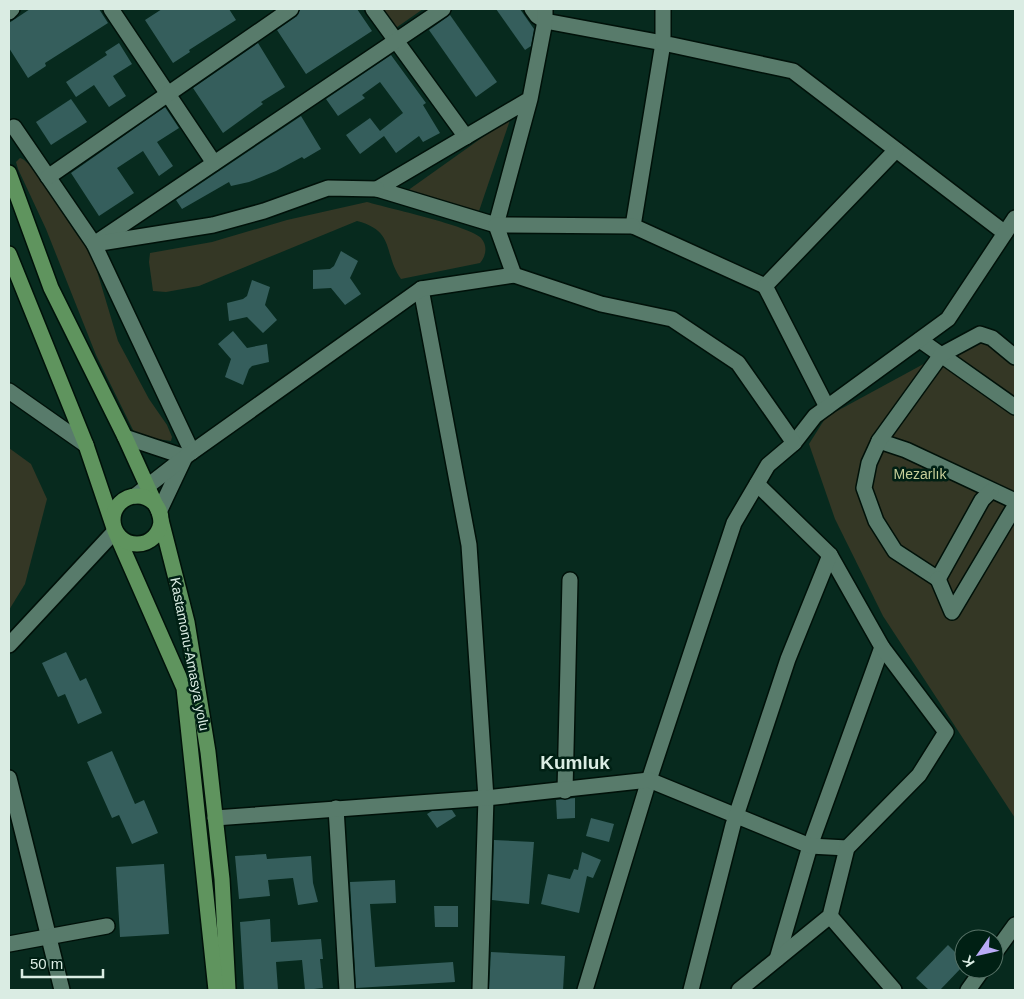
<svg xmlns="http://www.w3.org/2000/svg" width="1024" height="999" viewBox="0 0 1024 999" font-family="Helvetica,sans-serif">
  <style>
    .green { fill: #343725 }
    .building { fill: #355e5c }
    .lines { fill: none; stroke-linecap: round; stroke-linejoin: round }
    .minor-casing { stroke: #001109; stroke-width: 18 }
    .major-casing { stroke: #001109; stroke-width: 18 }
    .minor { stroke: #587b6b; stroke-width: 15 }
    .major { stroke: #5f945e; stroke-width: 15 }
    .labels { text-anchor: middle; stroke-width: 5; stroke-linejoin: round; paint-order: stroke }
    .park-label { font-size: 14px; fill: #c7cf99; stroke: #002014 }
    .street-label { font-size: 14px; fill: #daece3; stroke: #002014 }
    .district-label { font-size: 19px; font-weight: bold; fill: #daece3; stroke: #002014 }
  </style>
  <rect width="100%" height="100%" fill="#072a1e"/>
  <g class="green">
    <path d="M 378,9 L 423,9 L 393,30 Z"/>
    <path d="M 511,117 L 478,214 L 407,191 Z"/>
    <path d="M 20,158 C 35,161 72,235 91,251 L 118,341 L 149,399 L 167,425 L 172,437 L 171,441 L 136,436 L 96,355 L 46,229 L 18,169 L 16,162 Z"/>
    <path d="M 367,202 C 387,208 470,226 481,238 C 488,246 486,256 480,263 L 401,279 C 383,254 396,231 357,221 L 199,286 L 166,292 L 153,291 L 149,262 L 150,253 L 212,242 L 287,220 Z"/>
    <path d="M 988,329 L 1015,347 L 1015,818 L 883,616 L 835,519 L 809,444 L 826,417 Z"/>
    <path d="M 9,448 L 31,464 L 47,499 L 25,584 L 9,610 Z"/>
  </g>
  <g class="building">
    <path d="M 30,9 L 99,9 L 108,23 L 45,63 L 46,66 L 28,78 L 9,48 L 9,23 Z"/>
    <path d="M 162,9 L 229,9 L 236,20 L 189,50 L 190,52 L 173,63 L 145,20 Z"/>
    <path d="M 300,9 L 357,9 L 372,31 L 306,74 L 277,30 L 297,16 Z"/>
    <path d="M 496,9 L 520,9 L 534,29 L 531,46 L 525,50 Z"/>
    <path d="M 450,15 L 497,82 L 476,97 L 429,30 Z"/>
    <path d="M 119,43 L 132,64 L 113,76 L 126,96 L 109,107 L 94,85 L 76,97 L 66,82 L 107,55 L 105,52 Z"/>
    <path d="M 258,43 L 285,87 L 261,102 L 263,104 L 223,133 L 193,88 Z"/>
    <path d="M 391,55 L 426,103 L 423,105 L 440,133 L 423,142 L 419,136 L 396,153 L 384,136 L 360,154 L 346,135 L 370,118 L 380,131 L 403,113 L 380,82 L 362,95 L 365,98 L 338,116 L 326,99 Z"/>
    <path d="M 71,99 L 87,122 L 51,145 L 36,122 Z"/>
    <path d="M 165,107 L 179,128 L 157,142 L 173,166 L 159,176 L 143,151 L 117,168 L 134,193 L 99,216 L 71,173 Z"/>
    <path d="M 301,116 L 321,149 L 304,159 L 302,157 L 276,171 L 249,182 L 231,186 L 229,182 L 182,209 L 176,200 Z"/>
    <path d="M 341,251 L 358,261 L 350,278 L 361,294 L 345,305 L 331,288 L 313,289 L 313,270 L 330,269 L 334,266 Z"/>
    <path d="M 252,280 L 270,287 L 265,305 L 277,320 L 263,333 L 247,317 L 229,321 L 227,303 L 243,299 L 247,296 Z"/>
    <path d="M 233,331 L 247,348 L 267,344 L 269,362 L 252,366 L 249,369 L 243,385 L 225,377 L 231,359 L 218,344 Z"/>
    <path d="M 66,652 L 80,681 L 86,678 L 102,713 L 78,724 L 65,694 L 58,697 L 42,663 Z"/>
    <path d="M 112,751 L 135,804 L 144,800 L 158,833 L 132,844 L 119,815 L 112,818 L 87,762 Z"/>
    <path d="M 575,798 L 575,818 L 557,819 L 556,800 Z"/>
    <path d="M 452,810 L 456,816 L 437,828 L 427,814 L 432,811 Z"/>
    <path d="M 591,818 L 614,824 L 609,842 L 586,836 Z"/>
    <path d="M 494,840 L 534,842 L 529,904 L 492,900 Z"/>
    <path d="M 582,852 L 601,860 L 593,878 L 587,876 L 579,913 L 541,904 L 548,874 L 570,879 L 574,869 L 578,870 Z"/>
    <path d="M 266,854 L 267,859 L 311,856 L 313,883 L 318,902 L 298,905 L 293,878 L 268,880 L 270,896 L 239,899 L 235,856 Z"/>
    <path d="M 164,864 L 169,934 L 120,937 L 116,867 Z"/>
    <path d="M 395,880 L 396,903 L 370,904 L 375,967 L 453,962 L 455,982 L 356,988 L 350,882 Z"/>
    <path d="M 434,906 L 458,906 L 458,927 L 435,927 Z"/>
    <path d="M 270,919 L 271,942 L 321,939 L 323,959 L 320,959 L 323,988 L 305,990 L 302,960 L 276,962 L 278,990 L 244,990 L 240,922 Z"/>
    <path d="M 948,945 L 964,961 L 964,965 L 940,990 L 929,990 L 916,978 Z"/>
    <path d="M 491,952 L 565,956 L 563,990 L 489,989 Z"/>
  </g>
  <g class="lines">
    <g class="minor-casing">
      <g id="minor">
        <path d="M 111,9 L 214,163"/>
        <path d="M 373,9 L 466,137"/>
        <path d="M 532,9 L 537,16 L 545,21 L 663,43 L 633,226 L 765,286"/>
        <path d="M 663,9 L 663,43 L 793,71 L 1005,233"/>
        <path d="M 9,12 L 12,9"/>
        <path d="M 530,99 L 377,189 L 496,225 L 530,99 L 545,21 L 545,9"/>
        <path d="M 14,127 L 94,244 L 443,9"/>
        <path d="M 48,177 L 291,9"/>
        <path d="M 514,275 L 496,225 L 633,226"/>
        <path d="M 421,289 L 469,545 L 486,798 L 480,990"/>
        <path d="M 920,340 L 1015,407"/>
        <path d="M 9,391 L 86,445"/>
        <path d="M 827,407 L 765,286 L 896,150"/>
        <path d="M 125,437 L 185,457 L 159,512"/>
        <path d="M 879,441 L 906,450 L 1015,501"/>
        <path d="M 794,443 L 815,416 L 948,319 L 1015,218"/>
        <path d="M 192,452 L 94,244 L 213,225 L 264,211 L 328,188 L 377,189"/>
        <path d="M 757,484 L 830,555 L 882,647 L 810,846 L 777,959"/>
        <path d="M 991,491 L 982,500 L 938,579 L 895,551 L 876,521 L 864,488 L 869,463 L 879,441 L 941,355 L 980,334 L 992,338 L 1015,357"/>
        <path d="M 135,496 L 185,457 L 421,289 L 514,275 L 601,304 L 672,319 L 738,363 L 794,443 L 768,465 L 734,523 L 649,780 L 585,990"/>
        <path d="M 938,579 L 952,612 L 1015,506"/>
        <path d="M 9,645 L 115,531"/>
        <path d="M 9,778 L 62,990"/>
        <path d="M 565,791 L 570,580"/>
        <path d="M 336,808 L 347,990"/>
        <path d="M 215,818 L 486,798 L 649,780 L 810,846 L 847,848"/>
        <path d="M 830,916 L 894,990"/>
        <path d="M 9,944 L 107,926"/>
        <path d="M 994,954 L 1015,925"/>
        <path d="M 691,990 L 733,825 L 788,659 L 830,555"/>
        <path d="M 739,990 L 830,916 L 847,848 L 919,775 L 946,732 L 882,647"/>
        <path d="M 968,990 L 983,969"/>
      </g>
    </g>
    <g class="major-casing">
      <g id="major">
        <path d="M 9,173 L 51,288 L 125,437 L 159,512 L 187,622 L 208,752 L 222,879 L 228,990"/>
        <path d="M 9,254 L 86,445 L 115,531 L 184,688 L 216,990"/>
        <circle cx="137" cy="520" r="24"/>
      </g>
    </g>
    <use href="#minor" class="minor"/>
    <use href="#major" class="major"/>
  </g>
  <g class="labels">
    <g class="park-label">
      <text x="920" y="479">Mezarlık</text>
    </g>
    <g class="street-label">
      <text transform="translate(190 654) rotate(79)" y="5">Kastamonu-Amasya yolu</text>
    </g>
    <g class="district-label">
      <text x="575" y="769">Kumluk</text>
    </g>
  </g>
  <rect width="1024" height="999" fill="none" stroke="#daece3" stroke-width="20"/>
  <g transform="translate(979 954) rotate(236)"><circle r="24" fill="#002014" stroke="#577267"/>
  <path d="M0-4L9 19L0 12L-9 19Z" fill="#b9abf7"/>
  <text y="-8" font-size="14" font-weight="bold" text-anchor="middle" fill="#daece3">K</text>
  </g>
  <path d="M22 969v8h81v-8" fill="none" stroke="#daece3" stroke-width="2.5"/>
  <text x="30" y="969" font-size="15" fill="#daece3" stroke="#002014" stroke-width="4" paint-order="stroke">50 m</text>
</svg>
